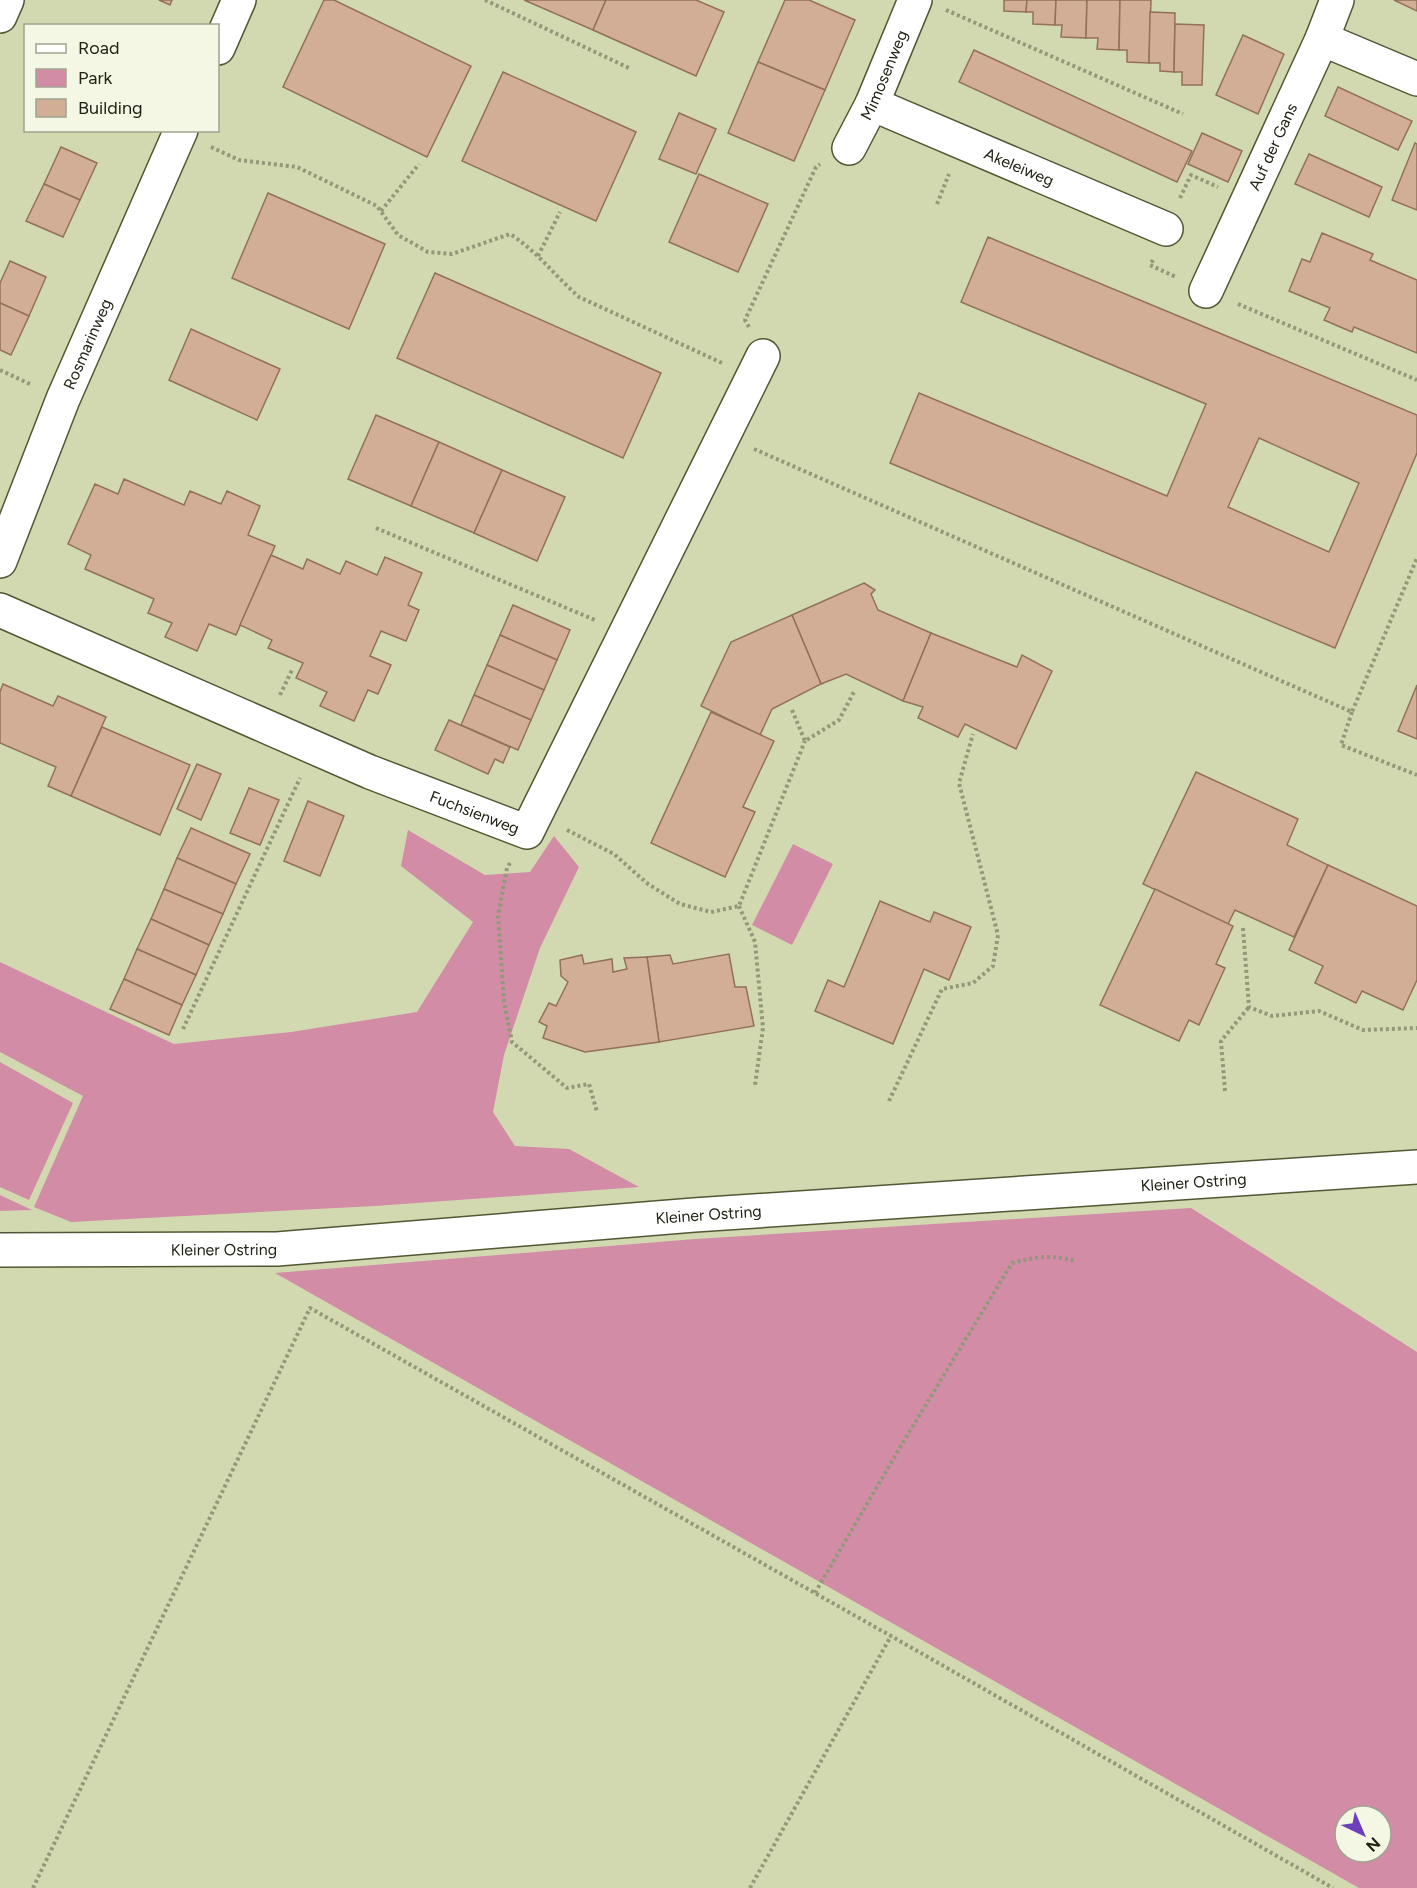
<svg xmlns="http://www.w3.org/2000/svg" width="1417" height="1888" viewBox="0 0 1417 1888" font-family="Figtree,sans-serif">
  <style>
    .green { fill: #d38ca6; fill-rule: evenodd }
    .building { fill: #d2ae96; stroke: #92715a; stroke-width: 1.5; fill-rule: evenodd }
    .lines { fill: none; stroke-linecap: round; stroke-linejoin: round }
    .minor-casing { stroke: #515734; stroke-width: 36 }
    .path { stroke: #939879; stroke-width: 4; stroke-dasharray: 3 3; stroke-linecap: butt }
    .minor { stroke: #fff; stroke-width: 33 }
    .labels { text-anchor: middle; stroke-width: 4.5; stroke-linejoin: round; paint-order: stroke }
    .street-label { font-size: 16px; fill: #212415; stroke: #f4f7e3 }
  </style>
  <rect width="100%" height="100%" fill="#d2d9b1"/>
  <g class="green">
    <path d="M 408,830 L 485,875 L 530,872 L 554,836 L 579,867 L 540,948 L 504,1055 L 493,1112 L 515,1146 L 569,1149 L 639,1187 L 375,1206 L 71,1222 L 34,1207 L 83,1096 L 0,1052 L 0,962 L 174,1044 L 291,1032 L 417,1012 L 473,922 L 401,866 Z"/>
    <path d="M 793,844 L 833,864 L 792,945 L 752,925 Z"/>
    <path d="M 0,1062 L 73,1103 L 29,1200 L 0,1187 Z"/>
    <path d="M 0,1195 L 32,1210 L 0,1211 Z"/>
    <path d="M 1191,1208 L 1417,1352 L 1417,1888 L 1359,1888 L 275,1273 L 695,1239 ZM 1345,1816 L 1381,1816 L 1381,1852 L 1345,1852 Z"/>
  </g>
  <g class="building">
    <path d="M 159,0 L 172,0 L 170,5 Z"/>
    <path d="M 324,0 L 334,0 L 471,66 L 427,157 L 283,87 Z"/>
    <path d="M 524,0 L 606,0 L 593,30 Z"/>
    <path d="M 606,0 L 696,0 L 724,12 L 696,76 L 593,30 Z"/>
    <path d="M 785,0 L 809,0 L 855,20 L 825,90 L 758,62 Z"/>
    <path d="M 1004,0 L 1027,0 L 1026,12 L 1004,11 Z"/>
    <path d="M 1027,0 L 1056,0 L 1055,25 L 1033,24 L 1033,12 L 1026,12 Z"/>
    <path d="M 1056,0 L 1087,0 L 1086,38 L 1061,37 L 1062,25 L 1055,25 Z"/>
    <path d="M 1087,0 L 1120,0 L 1119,50 L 1097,49 L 1098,38 L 1086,38 Z"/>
    <path d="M 1120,0 L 1151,0 L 1149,63 L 1127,62 L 1127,50 L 1119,50 Z"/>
    <path d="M 1394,0 L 1417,0 L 1417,11 Z"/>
    <path d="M 1150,12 L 1175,13 L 1174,72 L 1160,71 L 1160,63 L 1149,63 Z"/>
    <path d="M 1175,24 L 1204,25 L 1202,85 L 1182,85 L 1182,72 L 1174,72 Z"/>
    <path d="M 1243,35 L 1284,54 L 1258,114 L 1216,95 Z"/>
    <path d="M 974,50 L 1192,151 L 1177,182 L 959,82 Z"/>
    <path d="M 758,62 L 825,90 L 794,161 L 728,133 Z"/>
    <path d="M 503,72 L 636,132 L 596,221 L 462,161 Z"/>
    <path d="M 1338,87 L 1412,121 L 1398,150 L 1325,116 Z"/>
    <path d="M 679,113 L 716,129 L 696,174 L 659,159 Z"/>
    <path d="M 1202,133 L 1242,151 L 1228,182 L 1188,164 Z"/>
    <path d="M 1415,143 L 1417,144 L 1417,210 L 1392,200 Z"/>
    <path d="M 61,147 L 97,163 L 80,200 L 44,184 Z"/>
    <path d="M 1309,154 L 1382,187 L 1369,217 L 1295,184 Z"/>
    <path d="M 699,174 L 768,204 L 738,272 L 669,242 Z"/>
    <path d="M 44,184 L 80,200 L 63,237 L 26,221 Z"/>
    <path d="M 268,193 L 385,244 L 349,329 L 232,278 Z"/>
    <path d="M 1322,233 L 1373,254 L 1370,260 L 1417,280 L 1417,353 L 1354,327 L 1352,332 L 1324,320 L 1330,308 L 1289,291 L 1302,259 L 1310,262 Z"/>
    <path d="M 988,237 L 1417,415 L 1417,453 L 1335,648 L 890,463 L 919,393 L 1167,496 L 1206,404 L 961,302 ZM 1259,438 L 1359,483 L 1329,552 L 1228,507 Z"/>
    <path d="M 10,261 L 46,277 L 29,316 L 0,303 L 0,283 Z"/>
    <path d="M 435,273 L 661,373 L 623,458 L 397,358 Z"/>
    <path d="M 0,303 L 29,316 L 11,355 L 0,350 Z"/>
    <path d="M 191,329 L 280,369 L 257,420 L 169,380 Z"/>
    <path d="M 376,415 L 439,442 L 411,506 L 348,479 Z"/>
    <path d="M 439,442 L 502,470 L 474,533 L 411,506 Z"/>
    <path d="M 502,470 L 565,497 L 537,561 L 474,533 Z"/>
    <path d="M 124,479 L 184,505 L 190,491 L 221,504 L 227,491 L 260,506 L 248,535 L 275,546 L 236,635 L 209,624 L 197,651 L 165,637 L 172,623 L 148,613 L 154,599 L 85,569 L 91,555 L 68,544 L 95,484 L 118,494 Z"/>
    <path d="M 271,555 L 303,569 L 307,559 L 340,574 L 346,561 L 377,575 L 385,557 L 422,573 L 408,605 L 419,610 L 406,641 L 381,631 L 370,656 L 391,665 L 378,694 L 368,690 L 354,721 L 320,706 L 327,692 L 296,678 L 303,663 L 268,648 L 272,640 L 240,625 Z"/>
    <path d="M 864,583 L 875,590 L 871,594 L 878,610 L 931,633 L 903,701 L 846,674 L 821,684 L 792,615 Z"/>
    <path d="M 513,605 L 570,630 L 557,660 L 500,635 Z"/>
    <path d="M 792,615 L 821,684 L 772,709 L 760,735 L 701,706 L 731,642 Z"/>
    <path d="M 931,633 L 1017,667 L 1022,655 L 1052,671 L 1016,749 L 965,724 L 958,737 L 918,718 L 923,707 L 903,701 Z"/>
    <path d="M 500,635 L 557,660 L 544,690 L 487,665 Z"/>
    <path d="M 487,665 L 544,690 L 531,720 L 474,695 Z"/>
    <path d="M 3,684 L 53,706 L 58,696 L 106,717 L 71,796 L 48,786 L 56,767 L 0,743 L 0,692 Z"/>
    <path d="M 1417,685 L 1417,739 L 1398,731 Z"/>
    <path d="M 474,695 L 531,720 L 518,750 L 461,725 Z"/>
    <path d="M 711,712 L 774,741 L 743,807 L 755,812 L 725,877 L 651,843 Z"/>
    <path d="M 449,720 L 510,747 L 503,763 L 495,759 L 488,774 L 435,750 Z"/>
    <path d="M 102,727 L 190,765 L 160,835 L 71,796 Z"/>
    <path d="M 197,764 L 221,774 L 201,820 L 177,809 Z"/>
    <path d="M 1196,772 L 1298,819 L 1287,845 L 1328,865 L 1294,937 L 1235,910 L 1228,924 L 1143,884 Z"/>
    <path d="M 249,788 L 279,800 L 260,845 L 230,833 Z"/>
    <path d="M 308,801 L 344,816 L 320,876 L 284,861 Z"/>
    <path d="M 191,828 L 250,854 L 236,884 L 177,858 Z"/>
    <path d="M 177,858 L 236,884 L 223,914 L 164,889 Z"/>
    <path d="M 1328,865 L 1417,906 L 1417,980 L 1403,1010 L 1362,991 L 1356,1003 L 1315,983 L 1323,966 L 1289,950 Z"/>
    <path d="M 164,889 L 223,914 L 209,945 L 151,919 Z"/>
    <path d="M 1155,889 L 1233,926 L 1216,964 L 1225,968 L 1199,1025 L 1189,1020 L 1179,1041 L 1100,1005 Z"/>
    <path d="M 880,901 L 930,922 L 934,912 L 971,927 L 949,980 L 924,969 L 893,1044 L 815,1011 L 828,980 L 844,987 Z"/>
    <path d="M 151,919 L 209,945 L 196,975 L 137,949 Z"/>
    <path d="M 137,949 L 196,975 L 182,1005 L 124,979 Z"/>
    <path d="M 729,954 L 735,987 L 746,987 L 754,1026 L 659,1042 L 647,957 L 670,955 L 673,964 Z"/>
    <path d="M 582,955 L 584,964 L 612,959 L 613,972 L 627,969 L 624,958 L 647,957 L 659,1042 L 585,1052 L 543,1038 L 547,1026 L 539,1022 L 549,1003 L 556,1006 L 568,982 L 561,976 L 560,960 Z"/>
    <path d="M 124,979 L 182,1005 L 169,1035 L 110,1009 Z"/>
  </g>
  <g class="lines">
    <g class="minor-casing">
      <g id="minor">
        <path d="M 0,16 L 7,0"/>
        <path d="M 1322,39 L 1417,79"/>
        <path d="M 218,48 L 239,0"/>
        <path id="s1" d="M 872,104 L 1166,229"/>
        <path id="s2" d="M 849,148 L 872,104 L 915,0"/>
        <path id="s3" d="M 1206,291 L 1322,39 L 1337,0"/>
        <path id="s4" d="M 0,561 L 63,399 L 181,130"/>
        <path id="s5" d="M 0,610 L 370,772 L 527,832 L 763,356"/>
        <path id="s6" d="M 0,1250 L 277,1249 L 694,1215 L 1417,1167"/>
      </g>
    </g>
    <g class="path">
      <path d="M 485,0 L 629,68"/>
      <path d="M 946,10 L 1183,114"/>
      <path d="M 211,147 L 239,160 L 297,167 L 377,206 L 398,235 L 428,252 L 452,254 L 510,234 C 537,251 555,276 579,297 L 722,363"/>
      <path d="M 1180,198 L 1191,175 L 1218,187"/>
      <path d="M 937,204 L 949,174"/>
      <path d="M 381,211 L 419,164"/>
      <path d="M 538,256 L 560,212"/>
      <path d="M 1153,260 L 1150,265 L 1176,277"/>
      <path d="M 1238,304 L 1417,380"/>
      <path d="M 749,327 L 745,320 L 816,167 L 820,164"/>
      <path d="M 0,370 L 32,385"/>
      <path d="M 754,449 L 1352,712 L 1417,558"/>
      <path d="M 376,528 L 595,620"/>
      <path d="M 280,695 L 293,668"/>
      <path d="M 792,710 L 805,741 L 839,720 L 855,690"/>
      <path d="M 1352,712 L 1341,745 L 1417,775"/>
      <path d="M 567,830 L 614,854 L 648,884 L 680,904 L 711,912 L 739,906 L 805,741"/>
      <path d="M 510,863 L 507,868 L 498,915 L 504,1002 L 512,1042 L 567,1088 L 589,1084 L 597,1112"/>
      <path d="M 739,906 L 755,942 L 763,1028 L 755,1085"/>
      <path d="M 1243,928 L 1249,1007 L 1272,1016 L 1319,1011 L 1363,1030 L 1417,1028"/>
      <path d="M 183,1029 L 300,778"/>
      <path d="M 1225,1091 L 1221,1041 L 1249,1007"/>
      <path d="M 889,1101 L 942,989 L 973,983 L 993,966 L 998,935 L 959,783 L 973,734"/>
      <path d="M 815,1593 L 902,1444 L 1012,1263 C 1034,1257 1053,1254 1075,1261"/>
      <path d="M 33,1888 L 310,1308 L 891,1636 L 1333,1888"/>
      <path d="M 750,1888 L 891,1636"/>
    </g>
    <use href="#minor" class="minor"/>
  </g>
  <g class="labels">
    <g class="street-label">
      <text dy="6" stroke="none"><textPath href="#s2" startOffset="81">Mimosenweg</textPath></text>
      <text dy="6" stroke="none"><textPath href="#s3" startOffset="159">Auf der Gans</textPath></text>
      <text dy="6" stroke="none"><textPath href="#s1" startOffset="160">Akeleiweg</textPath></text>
      <text dy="6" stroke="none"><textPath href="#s4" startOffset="234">Rosmarinweg</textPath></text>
      <text dy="6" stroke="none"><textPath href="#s5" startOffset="516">Fuchsienweg</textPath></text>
      <text dy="6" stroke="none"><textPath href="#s6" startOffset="1196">Kleiner Ostring</textPath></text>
      <text dy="6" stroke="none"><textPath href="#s6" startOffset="710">Kleiner Ostring</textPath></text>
      <text dy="6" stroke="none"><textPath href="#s6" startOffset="224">Kleiner Ostring</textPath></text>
    </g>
  </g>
  <rect x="24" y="24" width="195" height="108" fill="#f4f7e3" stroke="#a0a391" stroke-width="1.5"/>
  <rect x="36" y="44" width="30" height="9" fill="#ffffff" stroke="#a0a391" stroke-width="1.5"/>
  <text x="78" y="54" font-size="18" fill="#212415">Road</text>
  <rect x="36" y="69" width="30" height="18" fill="#d38ca6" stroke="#a0a391" stroke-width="1.5"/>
  <text x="78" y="84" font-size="18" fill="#212415">Park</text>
  <rect x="36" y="99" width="30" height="18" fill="#d2ae96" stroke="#a0a391" stroke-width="1.5"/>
  <text x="78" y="114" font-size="18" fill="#212415">Building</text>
  <g transform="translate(1363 1834) rotate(136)"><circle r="28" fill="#f4f7e3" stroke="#a0a391" stroke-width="1.5"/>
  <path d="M0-4.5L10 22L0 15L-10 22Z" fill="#6c40b8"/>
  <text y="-9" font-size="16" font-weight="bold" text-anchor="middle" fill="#212415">N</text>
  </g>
</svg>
